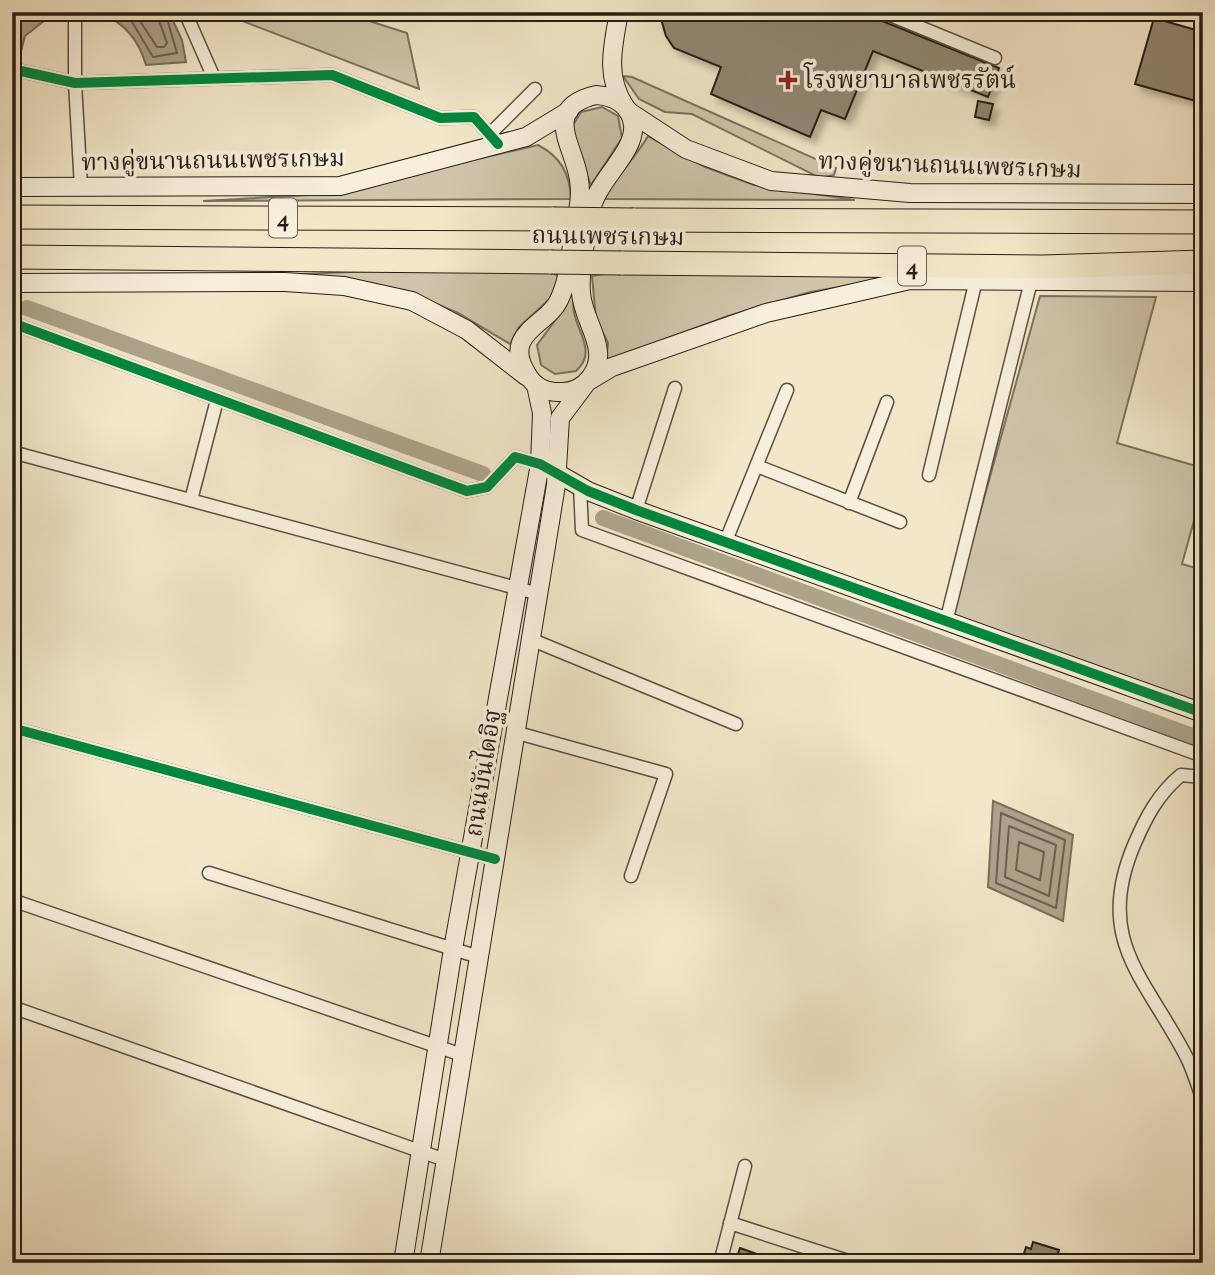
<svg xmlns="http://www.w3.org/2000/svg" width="1215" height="1275" viewBox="0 0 1215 1275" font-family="'Sorts Mill Goudy','Noto Serif Thai',serif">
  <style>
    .green { fill: #cfc5aa; stroke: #7a7260; stroke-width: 2 }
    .water { fill: #ada38b; stroke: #776e5c; stroke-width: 2 }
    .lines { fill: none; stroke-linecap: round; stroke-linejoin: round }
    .shore { stroke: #6a6050; stroke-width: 2 }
    .canal { stroke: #ada38b; stroke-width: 16 }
    .building { fill: #908772; stroke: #261e15; stroke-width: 2; filter: url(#shadow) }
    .street-casing { stroke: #595042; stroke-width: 15 }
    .secondary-casing { stroke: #261e15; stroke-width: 20 }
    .highway-casing { stroke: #261e15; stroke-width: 25 }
    .street { stroke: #f7efdb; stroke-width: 12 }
    .secondary { stroke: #f7efdb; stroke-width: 18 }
    .highway { stroke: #f2e7c8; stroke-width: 23 }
    .highway-bridge-casing { stroke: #261e15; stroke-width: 25; stroke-linecap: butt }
    .highway-bridge { stroke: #f2e7c8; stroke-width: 23 }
    .cycleway-casing { stroke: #f7efdb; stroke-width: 15 }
    .cycleway { stroke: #00873e; stroke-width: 10 }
    .poi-dot { fill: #8f2418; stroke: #f7efdb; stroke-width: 2.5 }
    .labels { text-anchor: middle; stroke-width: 7; stroke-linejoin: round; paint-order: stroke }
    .shield { fill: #f7efdb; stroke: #655d50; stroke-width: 2 }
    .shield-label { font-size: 23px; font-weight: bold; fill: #261e15 }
    .poi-label { font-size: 24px; fill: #261e15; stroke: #f7efdb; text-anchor: start }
    .street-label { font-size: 24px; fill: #261e15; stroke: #f7efdb }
  </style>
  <defs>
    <filter id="shadow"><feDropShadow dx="6" dy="6" stdDeviation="3.5" flood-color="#0004"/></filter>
  </defs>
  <rect width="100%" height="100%" fill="#f2e7c8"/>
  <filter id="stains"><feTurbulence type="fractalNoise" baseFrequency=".00286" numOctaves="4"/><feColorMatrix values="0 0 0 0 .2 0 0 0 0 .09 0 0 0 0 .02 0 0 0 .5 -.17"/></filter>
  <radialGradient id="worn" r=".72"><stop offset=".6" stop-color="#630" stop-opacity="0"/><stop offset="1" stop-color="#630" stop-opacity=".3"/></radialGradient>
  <g class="green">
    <path d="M 219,12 L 366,12 L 366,20 L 407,33 L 419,89 Z"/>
    <path d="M 623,76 L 632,77 L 836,168 L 834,175 L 820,178 L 692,114 L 665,112 L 639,99 Z"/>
    <path d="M 602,107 L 618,116 L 622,138 L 591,185 L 573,138 L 573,125 L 581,112 Z"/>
    <path d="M 648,136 L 705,167 L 754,185 L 855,200 L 604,199 C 616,175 635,159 648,136 Z"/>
    <path d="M 538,145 C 561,157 570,174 571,199 L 203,201 L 326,194 Z"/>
    <path d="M 437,268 L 545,270 L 559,276 L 552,297 L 519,327 L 510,344 L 458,313 L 411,293 L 261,276 Z"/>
    <path d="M 932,271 L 810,292 L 728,316 L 606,361 L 608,343 L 596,319 L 592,276 L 616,272 Z"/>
    <path d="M 574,283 C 574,292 572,303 574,312 C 578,334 597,352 576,371 L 555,374 L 541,365 L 537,345 L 565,307 Z"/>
    <path d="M 1040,296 L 1156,297 L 1117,443 L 1203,468 L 1203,488 L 1182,564 L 1203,570 L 1203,705 L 952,614 Z"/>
  </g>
  <g class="water">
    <path d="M 12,12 L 55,12 L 25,36 L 20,55 L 12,53 Z"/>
    <path d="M 101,12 L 169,12 L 182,40 L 186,62 L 146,65 C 138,38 125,25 101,12 Z"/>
    <path d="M 993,801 L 1073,835 L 1063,921 L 988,887 Z"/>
  </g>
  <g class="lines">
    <g class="shore">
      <path d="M 116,12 L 132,22 L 153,57 L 177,53 L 165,12"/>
      <path d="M 134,12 L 157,47 L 164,47 L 167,43 L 156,12"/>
      <path d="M 1001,813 L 1065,840 L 1056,908 L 996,883 Z"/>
      <path d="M 1009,826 L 1056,845 L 1049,896 L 1005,877 Z"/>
      <path d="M 1019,842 L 1044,852 L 1040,880 L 1016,870 Z"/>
    </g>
    <g class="canal">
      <path d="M 27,308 L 483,474"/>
      <path d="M 603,518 L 1203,740"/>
    </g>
  </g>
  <g class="building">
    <path d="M 659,12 L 860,12 L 999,68 L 988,97 L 873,51 L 845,119 L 821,110 L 810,137 L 711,94 L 721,67 L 674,48 L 666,36 Z"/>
    <path d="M 1154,18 L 1203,32 L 1203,78 L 1196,101 L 1135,84 Z"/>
    <path d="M 978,101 L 993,104 L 989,120 L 975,117 Z"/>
    <path d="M 1033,1242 L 1059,1250 L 1055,1263 L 1021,1263 L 1026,1247 L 1031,1249 Z"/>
    <path d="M 740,1248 L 776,1261 L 776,1263 L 735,1263 Z"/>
  </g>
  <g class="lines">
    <g class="street-casing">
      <g id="street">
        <path d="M 75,12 L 75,83 L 81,187"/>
        <path d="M 185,12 L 214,78"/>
        <path d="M 883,12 L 995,58"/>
        <path d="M 12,69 L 75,83 L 332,75 L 440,118 L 474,117 L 498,144"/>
        <path d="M 489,135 L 535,89"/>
        <path d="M 12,323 L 467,491 L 487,487 L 515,457 L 540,464"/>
        <path d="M 12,452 L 539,594"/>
        <path d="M 757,466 L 900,522"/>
        <path d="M 929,475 L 976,280"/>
        <path d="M 580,486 L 582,530 L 1203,756"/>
        <path d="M 191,500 L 217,400"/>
        <path d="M 849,503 L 887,402"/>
        <path d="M 636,510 L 675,388"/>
        <path d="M 725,543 L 787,390"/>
        <path d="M 946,622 L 1031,281"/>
        <path d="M 530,639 L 736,724"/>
        <path d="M 12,728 L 495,859"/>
        <path d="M 514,732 L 666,774 L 631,876"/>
        <path d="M 1203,777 L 1181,775 C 1158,794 1146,817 1134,845 C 1093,942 1148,980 1188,1060 C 1194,1073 1198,1087 1203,1100"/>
        <path d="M 209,873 L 479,957"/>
        <path d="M 12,900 L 462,1055"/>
        <path d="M 12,1007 L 445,1160"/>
        <path d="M 730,1223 L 854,1263"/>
        <path d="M 720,1263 L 745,1166"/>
      </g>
    </g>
    <g class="secondary-casing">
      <g id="secondary">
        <path d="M 619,12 C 613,46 605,75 624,105"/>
        <path d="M 596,95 C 614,96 631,105 633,125 C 636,153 595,181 590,214 C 586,239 579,269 581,293 C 583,323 612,350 590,378 C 583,387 573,392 562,392 C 547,393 534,387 527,374 C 501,333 548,325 559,300 C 569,279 570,256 574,233 C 577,216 582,197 579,180 C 575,147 540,108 596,95 Z"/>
        <path d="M 628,111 L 686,149 L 771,181 L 910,193 L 1203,194"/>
        <path d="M 12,187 L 340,186 L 526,137 L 569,111"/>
        <path d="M 12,283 L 285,282 L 344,286 L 412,301 L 467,330 L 526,376"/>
        <path d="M 548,468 L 588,491 L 636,510 L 1203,713"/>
        <path d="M 403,1263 L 453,949 L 540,464 L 542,413 L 536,385"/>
        <path d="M 429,1263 L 556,485 L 560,418 L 587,382 L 612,367 L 766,313 L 910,280 L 1203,282"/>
      </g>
    </g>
    <g class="highway-casing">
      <g id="highway">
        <path d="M 12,217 L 554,219"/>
        <path d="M 633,220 L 1203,222"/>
        <path d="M 12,257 L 551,262"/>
        <path d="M 621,263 L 1043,267 L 1203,262"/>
      </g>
    </g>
    <use href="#street" class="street"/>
    <use href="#secondary" class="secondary"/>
    <use href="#highway" class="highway"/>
    <g class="highway-bridge-casing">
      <g id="highway-bridge">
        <path d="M 554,219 L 633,220"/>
        <path d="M 551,262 L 621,263"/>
      </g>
    </g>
    <use href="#highway-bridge" class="highway-bridge"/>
    <g class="cycleway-casing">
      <g id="cycleway">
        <path d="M 12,69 L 75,83 L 332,75 L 440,118 L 474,117 L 498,144"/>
        <path d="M 12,323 L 467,491 L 487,487 L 515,457 L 540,464 L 588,491 L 636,510 L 1203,713"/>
        <path d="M 12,728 L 495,859"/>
      </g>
    </g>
    <use href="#cycleway" class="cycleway"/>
  </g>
  <path class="poi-dot" d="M784.5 69.5h7v7h7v7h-7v7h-7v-7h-7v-7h7z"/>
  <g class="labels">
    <g class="shield">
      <rect x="269" y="198.5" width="28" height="39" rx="5"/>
      <rect x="898" y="246.5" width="28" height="39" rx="5"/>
    </g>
    <g class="shield-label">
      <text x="283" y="226">4</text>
      <text x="912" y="274">4</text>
    </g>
    <g class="poi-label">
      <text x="804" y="88">โรงพยาบาลเพชรรัตน์</text>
    </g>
    <g class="street-label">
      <text transform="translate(213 160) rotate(-1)" y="8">ทางคู่ขนานถนนเพชรเกษม</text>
      <text transform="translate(950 165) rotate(2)" y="8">ทางคู่ขนานถนนเพชรเกษม</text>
      <text transform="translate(608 236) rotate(1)" y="8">ถนนเพชรเกษม</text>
      <text transform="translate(483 773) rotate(-81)" y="8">ถนนบันไดอิฐ</text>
    </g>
  </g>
  <rect width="1215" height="1275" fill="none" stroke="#f2e7c8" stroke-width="42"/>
  <rect x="14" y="14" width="1187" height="1247" fill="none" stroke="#261e15" stroke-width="3.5"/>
  <rect x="21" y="21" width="1173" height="1233" fill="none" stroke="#261e15" stroke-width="2"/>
  <rect width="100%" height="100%" filter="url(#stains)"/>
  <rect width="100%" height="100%" fill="url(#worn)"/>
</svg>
